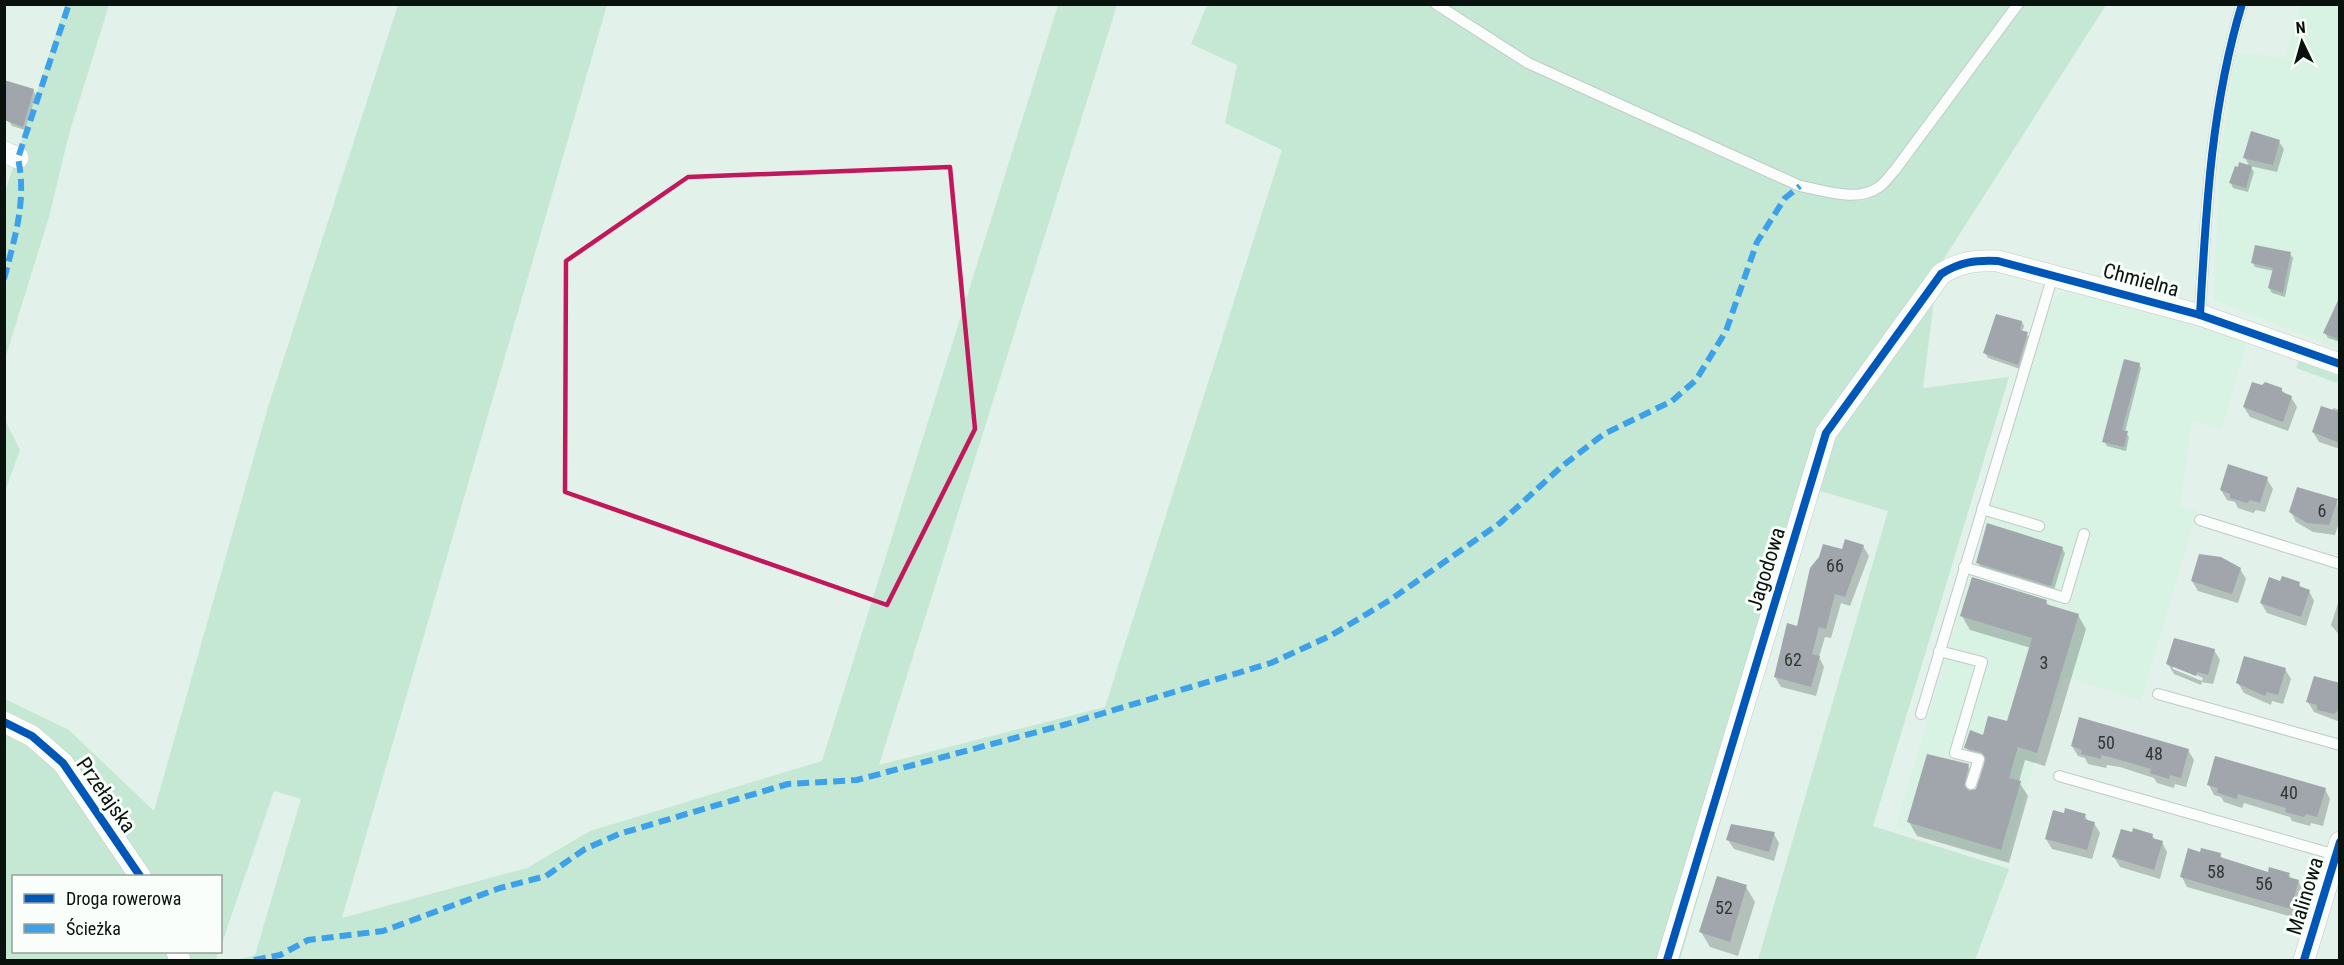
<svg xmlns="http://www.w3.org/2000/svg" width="2344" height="965" viewBox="0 0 2344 965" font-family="'Roboto Condensed',sans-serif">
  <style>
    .built { fill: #d8f2e4 }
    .green { fill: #c5e8d5 }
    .shadow { fill: #0003; fill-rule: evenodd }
    .building { fill: #a1a6ac }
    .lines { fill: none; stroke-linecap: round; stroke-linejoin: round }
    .lane-casing { stroke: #bfcbc5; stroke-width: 12 }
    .street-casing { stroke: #bfcbc5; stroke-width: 22 }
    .lane { stroke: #fbfdfc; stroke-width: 10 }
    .street { stroke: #fbfdfc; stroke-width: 21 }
    .quiet { stroke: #3ca1e9; stroke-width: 6; stroke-dasharray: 12 6; stroke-linecap: butt }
    .cycleway-casing { stroke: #f9fefb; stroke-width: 11 }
    .cycleway { stroke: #0057b8; stroke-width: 8 }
    .marked { fill: none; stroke: #c2185b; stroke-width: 4.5; stroke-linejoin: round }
    .labels { text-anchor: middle; stroke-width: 6; stroke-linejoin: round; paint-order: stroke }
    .number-label { font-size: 18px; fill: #2f3735 }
    .street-label { font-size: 21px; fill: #09120d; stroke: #f9fefb }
  </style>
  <rect width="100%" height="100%" fill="#e2f1e9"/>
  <g class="built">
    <path d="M 2301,5 L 2339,5 L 2339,349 L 2214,300 L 2220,159 L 2236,53 L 2285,58 Z"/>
    <path d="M 2064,286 L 2203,325 L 2247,343 L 2221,430 L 2192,420 L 2180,506 L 2197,511 L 2141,700 L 2065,677 L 2045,727 L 2006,861 L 1896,827 L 1998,481 L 2045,313 Z"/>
  </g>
  <g class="green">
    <path d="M 65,5 L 109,5 L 69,134 L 49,217 L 5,359 L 5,192 Z"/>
    <path d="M 398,5 L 607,5 L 342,918 L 527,868 L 590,831 L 822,761 L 1058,5 L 1117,5 L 879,765 L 1105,707 L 1282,150 L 1225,123 L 1237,65 L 1191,44 L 1207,5 L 2106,5 L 1938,268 L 1923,388 L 2009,377 L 1873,826 L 2009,869 L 1975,960 L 1758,960 L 1888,511 L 1817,490 L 1680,960 L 237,960 L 255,955 L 301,799 L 274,791 L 221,946 L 220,876 L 14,876 L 14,952 L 218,952 L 216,960 L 219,960 L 5,960 L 5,699 L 69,730 L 154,811 L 268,407 Z"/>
    <path d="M 2299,361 L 2339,376 L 2337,383 L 2296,368 Z"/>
    <path d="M 5,420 L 20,450 L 5,491 Z"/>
  </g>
  <g class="shadow">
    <path d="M 33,90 L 36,95 L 25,130 L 12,126 L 9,121 Z"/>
    <path d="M 2279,142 L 2284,149 L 2277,172 L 2250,166 L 2254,172 L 2248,192 L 2233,188 L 2231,183 L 2250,167 L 2245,158 Z"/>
    <path d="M 2290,254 L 2293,258 L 2285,297 L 2272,293 L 2269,288 L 2274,271 L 2255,267 L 2253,263 Z"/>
    <path d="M 2022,322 L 2024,326 L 2022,332 L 2030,337 L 2020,369 L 1988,358 L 1985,353 Z"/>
    <path d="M 2340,325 L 2340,342 L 2328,338 L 2325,333 Z"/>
    <path d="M 2139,364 L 2141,368 L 2125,432 L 2129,437 L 2126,451 L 2107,446 L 2104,441 Z"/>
    <path d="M 2263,387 L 2281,390 L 2291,397 L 2297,407 L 2288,431 L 2250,417 L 2244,407 Z"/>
    <path d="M 2334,408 L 2340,410 L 2340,449 L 2319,442 L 2313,432 Z"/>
    <path d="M 2267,479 L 2273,489 L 2265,512 L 2256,510 L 2253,513 L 2238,508 L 2235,502 L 2227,500 L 2221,490 Z"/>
    <path d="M 2337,501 L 2340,519 L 2335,535 L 2313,532 L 2296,522 L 2291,512 Z"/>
    <path d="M 1863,546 L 1869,556 L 1850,606 L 1841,603 L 1831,638 L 1825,637 L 1819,657 L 1824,667 L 1816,696 L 1781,687 L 1775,677 L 1798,628 L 1843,551 Z"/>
    <path d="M 2062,548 L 2065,553 L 2054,590 L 1981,567 L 1978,563 Z"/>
    <path d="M 2240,569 L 2246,579 L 2238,603 L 2198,591 L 2192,581 Z"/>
    <path d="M 2281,583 L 2299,584 L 2302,589 L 2309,591 L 2314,601 L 2306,626 L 2267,613 L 2261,603 Z"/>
    <path d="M 2339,600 L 2340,601 L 2340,636 L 2331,625 Z"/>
    <path d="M 2046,602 L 2049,606 L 2078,615 L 2086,629 L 2045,766 L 2025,760 L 2019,782 L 2028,796 L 2009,863 L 1917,836 L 1909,822 L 1968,766 L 1976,779 L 1973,792 L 1978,790 L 1986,764 L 1974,761 L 1966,747 L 2008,723 L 2031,648 L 1970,630 L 1962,616 Z"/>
    <path d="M 2214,650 L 2220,660 L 2213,684 L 2202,682 L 2201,685 L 2174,674 L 2168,664 ZM 2173,665 L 2203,678 L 2202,681 L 2173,669 Z"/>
    <path d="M 2285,669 L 2291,679 L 2283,704 L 2272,701 L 2271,705 L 2244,693 L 2238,683 Z"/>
    <path d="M 2340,684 L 2340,722 L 2314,712 L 2308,702 Z"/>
    <path d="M 2072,746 L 2188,750 L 2194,760 L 2186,787 L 2175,784 L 2174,788 L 2157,783 L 2154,778 L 2120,767 L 2107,765 L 2106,768 L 2088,764 L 2085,758 L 2078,756 Z"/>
    <path d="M 2209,785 L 2325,789 L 2330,799 L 2323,826 L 2311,823 L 2310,826 L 2292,821 L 2290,817 L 2244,803 L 2242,808 L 2224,802 L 2221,797 L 2214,795 Z"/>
    <path d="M 2065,815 L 2085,816 L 2088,821 L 2094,823 L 2100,833 L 2092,859 L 2052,849 L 2046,839 Z"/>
    <path d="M 1774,834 L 1779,843 L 1774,861 L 1734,849 L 1728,840 Z"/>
    <path d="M 2152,835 L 2155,840 L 2162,842 L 2167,852 L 2160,879 L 2120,867 L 2114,857 Z"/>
    <path d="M 2201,853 L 2220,854 L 2223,860 L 2269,874 L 2289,874 L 2291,879 L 2298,881 L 2304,891 L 2296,918 L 2187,887 L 2182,877 Z"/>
    <path d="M 1746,887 L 1755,902 L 1738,956 L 1710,947 L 1701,932 Z"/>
  </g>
  <g class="building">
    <path d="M 4,80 L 34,89 L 23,127 L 4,120 Z"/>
    <path d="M 2251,131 L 2280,140 L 2273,165 L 2243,158 Z"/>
    <path d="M 2239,162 L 2252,166 L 2246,188 L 2229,183 L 2235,166 L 2238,167 Z"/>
    <path d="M 2255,245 L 2291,252 L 2283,293 L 2268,288 L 2273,268 L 2251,263 Z"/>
    <path d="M 2340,296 L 2340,340 L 2323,333 Z"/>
    <path d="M 1996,314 L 2022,321 L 2020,330 L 2028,332 L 2018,365 L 1983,353 Z"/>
    <path d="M 2124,359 L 2140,363 L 2122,430 L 2128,431 L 2124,447 L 2102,442 Z"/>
    <path d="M 2252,382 L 2262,385 L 2265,382 L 2282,388 L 2282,392 L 2292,396 L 2283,422 L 2243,407 Z"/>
    <path d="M 2321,406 L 2340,412 L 2340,443 L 2312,432 Z"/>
    <path d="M 2228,464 L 2268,477 L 2260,503 L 2250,500 L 2247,503 L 2230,498 L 2230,494 L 2220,490 Z"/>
    <path d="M 2297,487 L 2338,499 L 2329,525 L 2307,523 L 2289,512 Z"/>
    <path d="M 1987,523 L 2063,547 L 2051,586 L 1976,563 Z"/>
    <path d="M 1845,539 L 1864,545 L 1845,597 L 1835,594 L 1826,629 L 1819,627 L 1812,654 L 1820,656 L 1811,687 L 1774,677 L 1787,623 L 1797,626 L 1810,568 L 1819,557 L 1823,544 L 1842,549 Z"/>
    <path d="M 2199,554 L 2221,557 L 2241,568 L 2232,594 L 2191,581 Z"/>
    <path d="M 2282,576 L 2300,582 L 2299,586 L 2310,590 L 2301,617 L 2260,603 L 2269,577 L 2280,581 Z"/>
    <path d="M 1972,577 L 2047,600 L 2046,604 L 2079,614 L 2037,753 L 2018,747 L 2009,778 L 2021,781 L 2001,850 L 1907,822 L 1927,754 L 1969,764 L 1964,786 L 1969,791 L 1976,789 L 1986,758 L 1981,752 L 1964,748 L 1970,730 L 1983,735 L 1988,716 L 2007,721 L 2032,638 L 1960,616 Z"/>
    <path d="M 2174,638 L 2215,649 L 2208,675 L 2197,672 L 2196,676 L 2166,664 Z"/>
    <path d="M 2244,656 L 2286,668 L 2278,695 L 2267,692 L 2265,696 L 2236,683 Z"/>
    <path d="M 2314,676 L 2340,683 L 2340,709 L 2334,714 L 2317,710 L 2317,705 L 2306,702 Z"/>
    <path d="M 2079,717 L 2189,749 L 2181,778 L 2170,775 L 2169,779 L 2150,773 L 2151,769 L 2113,758 L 2101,755 L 2101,759 L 2081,754 L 2082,750 L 2071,746 Z"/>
    <path d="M 2215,756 L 2326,788 L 2317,817 L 2306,814 L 2304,817 L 2285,812 L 2286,808 L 2238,794 L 2237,799 L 2217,793 L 2218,788 L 2207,785 Z"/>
    <path d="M 2065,808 L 2086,814 L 2084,819 L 2095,822 L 2087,850 L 2045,839 L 2053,810 L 2064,813 Z"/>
    <path d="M 1731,824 L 1775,832 L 1769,852 L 1726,840 Z"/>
    <path d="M 2133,828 L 2153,834 L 2152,838 L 2163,841 L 2154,870 L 2112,857 L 2121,829 L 2132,832 Z"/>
    <path d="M 2188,848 L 2200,852 L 2201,848 L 2221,853 L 2220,857 L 2268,872 L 2269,867 L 2290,873 L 2288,877 L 2299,880 L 2291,909 L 2180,877 Z"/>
    <path d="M 1717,876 L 1747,885 L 1730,942 L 1699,932 Z"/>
  </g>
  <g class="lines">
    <g class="lane-casing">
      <g id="lane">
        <path d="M 1436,4 L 1528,63 L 1800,186 C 1824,190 1857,203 1879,187 C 1885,183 1890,175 1895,170 L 2018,4"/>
        <path d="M 2200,315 C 2206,210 2211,106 2242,4"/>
        <path d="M 1982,509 L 2039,526"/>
        <path d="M 2200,520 L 2340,564"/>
        <path d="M 1964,567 L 2065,598 L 2084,534"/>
        <path d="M 1939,651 L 1982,662 L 1955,753 L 1979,759 L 1971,784"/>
        <path d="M 2158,694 L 2340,745"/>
        <path d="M 1921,714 L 2053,275"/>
        <path d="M 2059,776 L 2336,855"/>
      </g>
    </g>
    <g class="street-casing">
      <g id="street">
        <path d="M 4,152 L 18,158"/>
        <path d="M 4,722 L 32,736 L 63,763 L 140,876"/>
        <path d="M 177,952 L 180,960"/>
        <path d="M 1667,960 L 1826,433 L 1941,274 C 1960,262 1975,260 1998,261 L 2200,315 L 2340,364"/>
        <path d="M 2304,960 L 2340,842"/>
      </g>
    </g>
    <use href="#lane" class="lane"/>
    <use href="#street" class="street"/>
    <g class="quiet">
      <path d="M 4,279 C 15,237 27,200 18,158 L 69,4"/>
      <path d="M 254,960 L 280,955 L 308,940 L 383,931 L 500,888 L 546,876 L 585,849 L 619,834 L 788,784 L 857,780 L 1067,724 L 1271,663 L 1330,636 L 1390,600 L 1500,523 L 1561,467 L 1604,434 L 1672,401 L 1696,380 L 1726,331 L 1757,242 L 1785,198 L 1800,186"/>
    </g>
    <g class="cycleway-casing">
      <g id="cycleway">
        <path d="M 2200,315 C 2206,210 2211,106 2242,4"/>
        <path d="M 4,722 L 32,736 L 63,763 L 140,876"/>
        <path d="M 1667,960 L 1826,433 L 1941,274 C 1960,262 1975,260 1998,261 L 2200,315 L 2340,364"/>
        <path d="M 2304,960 L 2340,842"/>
      </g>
    </g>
    <use href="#cycleway" class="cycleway"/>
  </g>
  <path class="marked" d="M 950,167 L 975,429 L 887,605 L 565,492 L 566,261 L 688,177 Z"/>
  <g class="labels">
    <g class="number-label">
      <text x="2322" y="517">6</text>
      <text x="1835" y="572">66</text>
      <text x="1793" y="666">62</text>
      <text x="2044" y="669">3</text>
      <text x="2106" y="749">50</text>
      <text x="2154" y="760">48</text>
      <text x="2289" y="799">40</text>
      <text x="2216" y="878">58</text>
      <text x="2264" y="890">56</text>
      <text x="1724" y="914">52</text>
    </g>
    <g class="street-label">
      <text transform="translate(2141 280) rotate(15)" y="7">Chmielna</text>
      <text transform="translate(1766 569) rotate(-73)" y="7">Jagodowa</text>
      <text transform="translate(106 795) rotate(55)" y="7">Przełajska</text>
      <text transform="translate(2305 896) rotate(-73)" y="7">Malinowa</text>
    </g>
  </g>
  <rect width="2344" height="965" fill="none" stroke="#09120d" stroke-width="12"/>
  <rect x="12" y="875" width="210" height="78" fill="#f9fefb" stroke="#99a09c" stroke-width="1.5"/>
  <rect x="24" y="894" width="30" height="9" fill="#0057b8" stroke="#99a09c" stroke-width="1.5"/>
  <text x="66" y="905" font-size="18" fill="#09120d">Droga rowerowa</text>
  <rect x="24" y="924" width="30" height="9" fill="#3ca1e9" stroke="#99a09c" stroke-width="1.5"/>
  <text x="66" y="935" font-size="18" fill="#09120d">Ścieżka</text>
  <g transform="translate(2302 42) rotate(355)" stroke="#f9fefb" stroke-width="4.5" paint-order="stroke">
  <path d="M0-4.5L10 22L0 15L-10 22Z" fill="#09120d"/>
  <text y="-9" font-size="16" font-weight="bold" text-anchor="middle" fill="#09120d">N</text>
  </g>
</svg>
